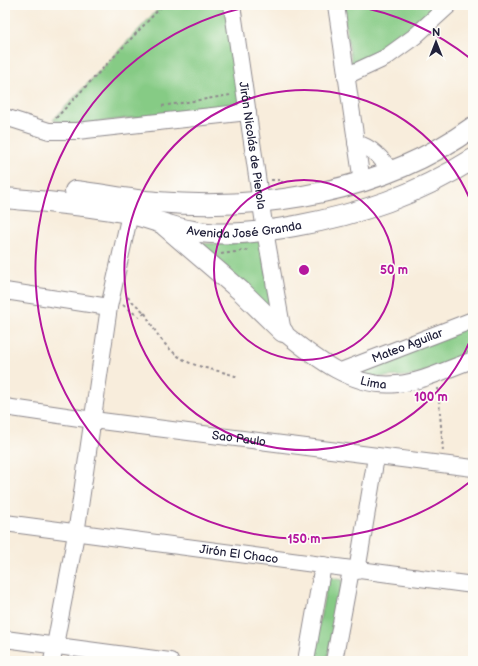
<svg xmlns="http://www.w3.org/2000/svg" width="478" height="666" viewBox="0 0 478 666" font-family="'Balsamiq Sans',sans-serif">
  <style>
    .green { fill: #86cb85; stroke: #547660 }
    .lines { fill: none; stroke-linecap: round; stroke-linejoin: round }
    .minor-casing { stroke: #8d888c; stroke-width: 18 }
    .major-casing { stroke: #8d888c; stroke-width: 22 }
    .path { stroke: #8d888c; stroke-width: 2; stroke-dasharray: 3 3; stroke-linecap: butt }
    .minor { stroke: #fff; stroke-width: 16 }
    .major { stroke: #fff; stroke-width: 20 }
    .ring { fill: none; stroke: #b5179e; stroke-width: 2 }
    .labels { text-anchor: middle; stroke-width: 3.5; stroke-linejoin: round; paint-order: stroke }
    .street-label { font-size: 12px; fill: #22223b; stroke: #fdfcf7 }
    .centre { fill: #b5179e; stroke: #fdfcf7; stroke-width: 2 }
    .ring-label { font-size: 12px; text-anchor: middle; font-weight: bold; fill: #b5179e; stroke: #fdfcf7; stroke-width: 3.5; stroke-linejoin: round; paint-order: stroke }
  </style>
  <rect width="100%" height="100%" fill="#fdfcf7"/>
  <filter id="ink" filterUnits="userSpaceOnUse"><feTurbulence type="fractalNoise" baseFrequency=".025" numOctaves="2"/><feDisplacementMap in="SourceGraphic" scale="8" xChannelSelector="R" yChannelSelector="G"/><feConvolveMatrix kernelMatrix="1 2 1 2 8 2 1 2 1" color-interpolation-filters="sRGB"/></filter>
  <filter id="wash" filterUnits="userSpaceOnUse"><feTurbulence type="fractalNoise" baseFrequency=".012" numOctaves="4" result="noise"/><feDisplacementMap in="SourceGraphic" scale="16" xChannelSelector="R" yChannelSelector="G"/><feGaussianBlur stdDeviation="0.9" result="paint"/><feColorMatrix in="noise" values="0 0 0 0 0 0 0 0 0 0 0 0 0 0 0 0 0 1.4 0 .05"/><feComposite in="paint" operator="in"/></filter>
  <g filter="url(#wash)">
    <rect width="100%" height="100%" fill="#f8eddc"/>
    <g class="green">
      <path d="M 162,5 L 225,5 L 242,105 L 73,125 L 53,120 Z"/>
      <path d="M 342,5 L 440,5 L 384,49 L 352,65 Z"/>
      <path d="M 261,240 L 272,305 L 265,310 L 193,243 L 223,244 Z"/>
      <path d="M 473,324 L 473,355 L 412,376 L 374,377 L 357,371 Z"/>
      <path d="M 328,577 L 343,580 L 327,661 L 312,661 Z"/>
    </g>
  </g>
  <g filter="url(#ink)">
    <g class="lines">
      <g class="minor-casing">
        <g id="minor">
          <path id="s1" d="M 232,5 L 265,231 L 283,332 C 315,358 354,389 397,384 C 423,382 449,368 473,360"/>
          <path d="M 336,5 L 362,182"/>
          <path d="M 346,76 L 385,58 L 414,37 L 449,5"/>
          <path d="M 5,117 L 49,131 L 77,131 L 248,112"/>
          <path d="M 356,143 C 372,147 382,159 392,172"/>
          <path d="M 5,291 L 109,307"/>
          <path id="s2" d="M 341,371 L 473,320"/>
          <path id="s3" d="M 5,407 L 93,420 L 473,468"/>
          <path id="s4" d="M 5,523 L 473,585"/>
          <path d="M 357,571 L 376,457"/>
          <path d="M 5,639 L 170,661"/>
          <path d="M 52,661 L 76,534 L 109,307 L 130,214"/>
          <path d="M 306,661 L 323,565"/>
          <path d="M 334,661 L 351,570"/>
        </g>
      </g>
      <g class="major-casing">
        <g id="major">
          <path d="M 75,191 C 102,194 129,200 156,202 C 265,211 383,192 473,127"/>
          <path id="s5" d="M 5,198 C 46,202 88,205 128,213 C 150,218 171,228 193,231 C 226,237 263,232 295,226 C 361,214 416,195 473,159"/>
          <path d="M 165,226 L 242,292 L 283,332"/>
        </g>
      </g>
      <g class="path">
        <path d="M 162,106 L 231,95"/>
        <path d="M 56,118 L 163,5"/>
        <path d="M 271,180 L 282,180 L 282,183"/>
        <path d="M 221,254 L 250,250"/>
        <path d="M 123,305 L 139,317 L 145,313 L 125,295"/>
        <path d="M 145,313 C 157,336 172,359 199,366 C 212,370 225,372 238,377"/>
        <path d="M 438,388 L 443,451"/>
      </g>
      <use href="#minor" class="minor"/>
      <use href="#major" class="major"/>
    </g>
  </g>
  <g class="ring">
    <circle cx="304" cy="270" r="90"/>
    <path d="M473 333A180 180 0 1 1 473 207"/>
    <path d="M471 481A269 269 0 1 1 257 5M351 5A269 269 0 0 1 471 59"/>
  </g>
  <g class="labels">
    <g class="street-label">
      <text dy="4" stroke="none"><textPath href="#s1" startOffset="142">Jirón Nicolás de Pierola</textPath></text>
      <text dy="4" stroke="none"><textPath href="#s5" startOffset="243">Avenida José Granda</textPath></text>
      <text dy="4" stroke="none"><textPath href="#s2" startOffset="71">Mateo Aguilar</textPath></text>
      <text dy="4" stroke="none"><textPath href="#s1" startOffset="436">Lima</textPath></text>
      <text dy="4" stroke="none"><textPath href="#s3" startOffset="236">Sao Paulo</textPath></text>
      <text dy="4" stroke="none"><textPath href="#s4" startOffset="236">Jirón El Chaco</textPath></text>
    </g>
  </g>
  <circle cx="304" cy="270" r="6" class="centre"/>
  <g class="ring-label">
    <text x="394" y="274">50 m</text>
    <text x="431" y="401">100 m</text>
    <text x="304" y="543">150 m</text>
  </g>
  <rect width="478" height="666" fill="none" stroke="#fdfcf7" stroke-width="20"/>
  <g transform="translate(436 42)" stroke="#fdfcf7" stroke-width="3" paint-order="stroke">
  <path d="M0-3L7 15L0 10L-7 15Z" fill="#22223b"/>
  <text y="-6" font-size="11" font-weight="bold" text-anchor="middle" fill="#22223b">N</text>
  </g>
</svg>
